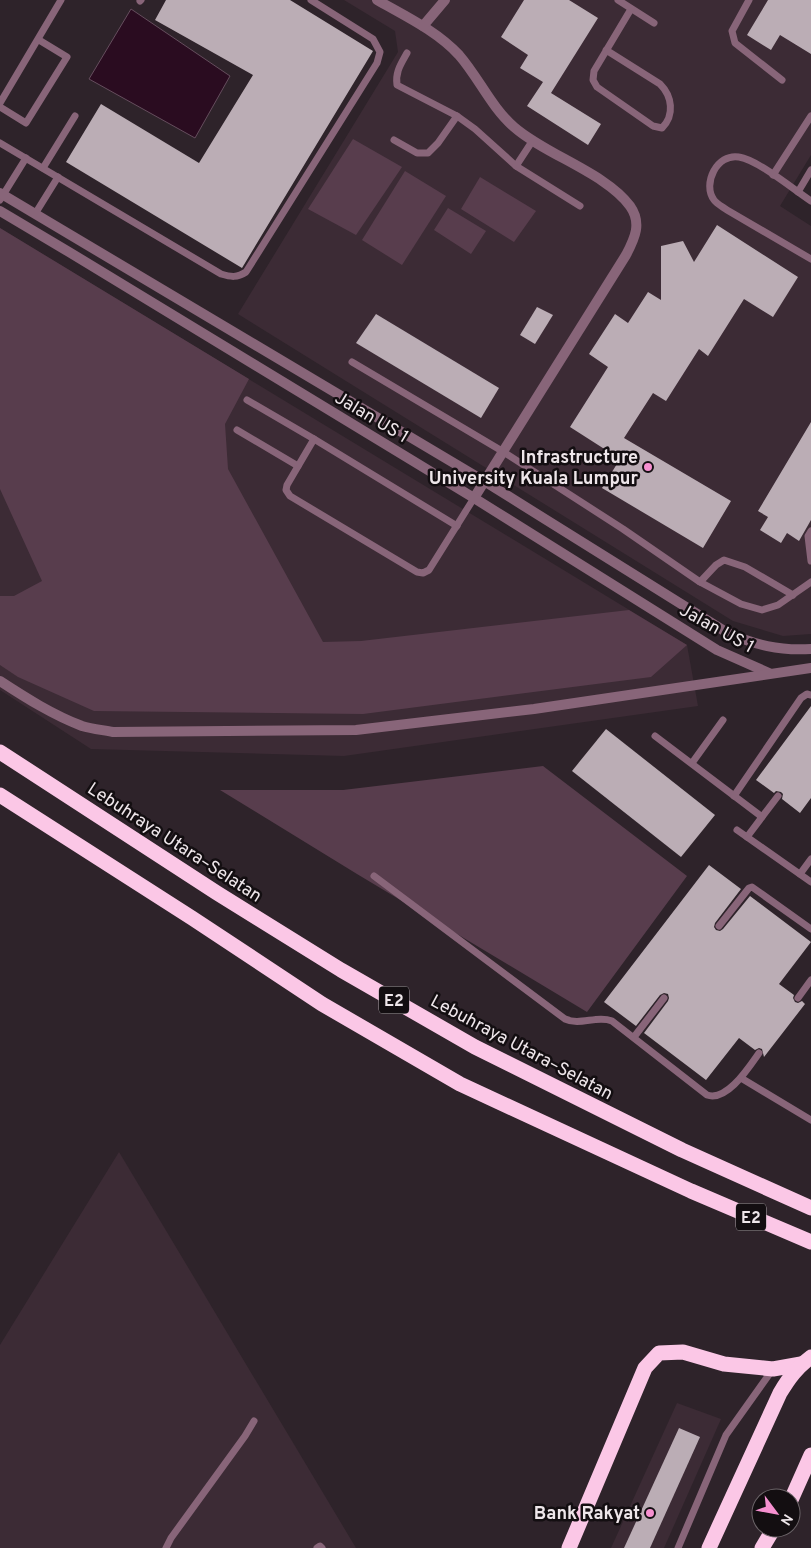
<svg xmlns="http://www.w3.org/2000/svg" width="811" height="1548" viewBox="0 0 811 1548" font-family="Overpass,sans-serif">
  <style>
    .built { fill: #3c2b35 }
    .green { fill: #583d4d }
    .water { fill: #2a0c20; stroke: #654d5d }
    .building { fill: #bbadb5 }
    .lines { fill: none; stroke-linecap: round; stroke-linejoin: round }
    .service { stroke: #886579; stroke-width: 7 }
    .minor { stroke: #886579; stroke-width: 10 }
    .motorway { stroke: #fbc7e6; stroke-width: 15 }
    .poi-dot { fill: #f690d0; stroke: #130e11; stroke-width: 2 }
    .labels { text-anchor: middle; stroke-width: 5; stroke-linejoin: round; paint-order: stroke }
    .shield { fill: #130e11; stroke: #aca5a9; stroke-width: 1 }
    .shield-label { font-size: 16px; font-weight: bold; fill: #eee6ea }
    .street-label { font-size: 18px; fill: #eee6ea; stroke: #130e11 }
    .poi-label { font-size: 18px; font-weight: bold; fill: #eee6ea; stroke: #130e11; text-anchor: end }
  </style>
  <rect width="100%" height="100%" fill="#2e232a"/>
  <g class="built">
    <path d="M 344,0 L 811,0 L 811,155 L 780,206 L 811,226 L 811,634 L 783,636 L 733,621 L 238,314 L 398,52 L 395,31 Z"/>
    <path d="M 0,228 L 687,645 L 698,706 L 344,756 L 91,749 L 0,690 Z"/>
    <path d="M 119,1152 L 356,1548 L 0,1548 L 0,1345 Z"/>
    <path d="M 677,1403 L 721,1419 L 664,1548 L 611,1548 Z"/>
  </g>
  <g class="green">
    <path d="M 353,139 L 402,167 L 356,235 L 308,209 Z"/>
    <path d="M 405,171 L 446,196 L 402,265 L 362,240 Z"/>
    <path d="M 480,177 L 536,211 L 514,242 L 461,209 Z"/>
    <path d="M 448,208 L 486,231 L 471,254 L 434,230 Z"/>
    <path d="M 0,228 L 249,379 L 225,424 L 228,469 L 323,642 L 361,641 L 629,610 L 687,645 L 651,677 L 363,714 L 94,711 L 18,677 L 0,665 L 0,596 L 14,596 L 42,581 L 0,489 Z"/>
    <path d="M 543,766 L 687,876 L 587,1012 L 357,874 L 220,790 L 343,790 Z"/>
  </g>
  <path class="water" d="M 131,9 L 230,76 L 195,138 L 89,79 Z"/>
  <g class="building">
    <path d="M 166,0 L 290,0 L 373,51 L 242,268 L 66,162 L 101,104 L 199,163 L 253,75 L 155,20 Z"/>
    <path d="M 524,0 L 569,0 L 598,18 L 551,93 L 601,124 L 588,145 L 527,106 L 543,82 L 520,68 L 528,55 L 501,37 Z"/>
    <path d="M 768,0 L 811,0 L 811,54 L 780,35 L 771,50 L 747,35 Z"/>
    <path d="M 717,225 L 798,277 L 773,317 L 744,299 L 708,356 L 699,349 L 666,401 L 653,393 L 624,438 L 731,501 L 703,548 L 602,488 L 620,459 L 570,427 L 608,367 L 589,354 L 615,314 L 628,323 L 648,292 L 661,300 L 661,246 L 683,241 L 694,262 Z"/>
    <path d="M 537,307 L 553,315 L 535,344 L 520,335 Z"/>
    <path d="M 376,314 L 499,388 L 481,418 L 356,343 Z"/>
    <path d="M 811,422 L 811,520 L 799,541 L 787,533 L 781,543 L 760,530 L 768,517 L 758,511 Z"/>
    <path d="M 811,706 L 811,798 L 800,813 L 782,799 L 783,794 L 781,792 L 776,791 L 774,793 L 756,780 Z"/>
    <path d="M 606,729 L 715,815 L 681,857 L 572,771 Z"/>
    <path d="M 709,865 L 741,889 L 715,923 L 714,927 L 716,930 L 720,931 L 723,929 L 750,896 L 811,942 L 779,984 L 794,995 L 793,998 L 795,1002 L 798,1003 L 802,1001 L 805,1004 L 764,1057 L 762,1049 L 759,1048 L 755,1050 L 739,1038 L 706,1080 L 644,1033 L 668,1001 L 669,998 L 668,994 L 664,993 L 660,995 L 636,1026 L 604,1002 Z"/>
    <path d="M 679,1428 L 700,1437 L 650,1548 L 624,1548 Z"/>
  </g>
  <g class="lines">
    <g class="service">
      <path d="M 618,0 L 654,23"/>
      <path d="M 749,0 L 732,31 L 735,43 L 782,80"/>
      <path d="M 140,1 L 141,0"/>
      <path d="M 606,50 L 660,84 C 672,96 675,115 662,128 L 653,126 L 597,87 L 593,80 L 594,71 L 631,9"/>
      <path d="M 0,103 L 61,0"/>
      <path d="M 0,107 L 26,123 L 67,57 L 39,40"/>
      <path d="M 457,116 L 475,129 L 516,166"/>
      <path d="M 394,140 L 417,153 L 428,153 L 438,143 L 457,116 L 397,85 C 395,72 401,64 407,53"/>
      <path d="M 533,140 L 516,166 L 580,206"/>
      <path d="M 0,143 L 221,274 C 231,277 237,278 246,272 L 377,63 L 380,52 L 373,39 L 311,0"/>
      <path d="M 43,168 L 75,116"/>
      <path d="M 773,175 L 811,116"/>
      <path d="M 798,192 L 811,170"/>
      <path d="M 0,200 L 26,158"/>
      <path d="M 811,201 C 793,189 758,160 739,157 C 717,153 702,184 714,200 C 717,204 723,207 727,210 L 811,259"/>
      <path d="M 35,214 L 58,177"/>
      <path d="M 352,362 L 502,451 L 623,529 L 700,582 L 741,604 L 762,610 L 778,605 L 811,582"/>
      <path d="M 247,400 L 314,439 L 457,526"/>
      <path d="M 237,430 L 298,466"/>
      <path d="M 314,439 L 287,485 L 286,490 L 290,496 L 417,572 L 423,573 L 429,570 L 474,498"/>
      <path d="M 811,531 L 808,536 L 811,561"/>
      <path d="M 700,582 L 716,565 L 724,560 L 745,567 L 793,595"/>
      <path d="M 655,736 L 762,817 L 747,837"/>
      <path d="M 692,763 L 723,720"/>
      <path d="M 734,796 L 801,698 L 807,694 L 811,695"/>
      <path d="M 762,817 L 778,796"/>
      <path d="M 737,830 L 811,882"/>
      <path d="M 800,874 L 811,859"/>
      <path d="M 374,876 L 565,1019 C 580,1026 597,1015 612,1021 L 707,1095 C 727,1102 749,1067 759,1053"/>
      <path d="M 719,926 L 749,888 L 752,887 L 811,929"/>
      <path d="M 798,998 L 811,980"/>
      <path d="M 634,1037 L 664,998"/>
      <path d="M 741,1078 L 811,1120"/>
      <path d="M 166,1548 L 171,1538 L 245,1436 L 254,1421"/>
      <path d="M 317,1548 L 320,1546 L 322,1548"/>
      <path d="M 678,1548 L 726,1435 L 773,1369"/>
    </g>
    <g class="minor">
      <path d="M 377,0 C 405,16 437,31 459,55 C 479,78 491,107 514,127 C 546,155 606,173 630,206 C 642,223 635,238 626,255 L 474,498"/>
      <path d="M 423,26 L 445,0"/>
      <path d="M 0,193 L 484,481 L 726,632 C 755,645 779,651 811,649"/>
      <path d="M 0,211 L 69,252 L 474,498 L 717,650 L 769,673"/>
      <path d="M 0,681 C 26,698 53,715 82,726 C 92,729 103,730 113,732 L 356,730 L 534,709 L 811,668"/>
    </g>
    <g class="motorway">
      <path d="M 0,752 L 217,893 L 341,970 L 475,1047 L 682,1150 L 811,1208"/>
      <path d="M 0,795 L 192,918 L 322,1004 L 460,1084 L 691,1191 L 811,1242"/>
      <path d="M 791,1500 L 811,1455"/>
      <path d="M 569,1548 L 645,1368 L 659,1353 L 683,1352 L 724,1364 L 773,1369 L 801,1364"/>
      <path d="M 709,1548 L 780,1393 C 789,1378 797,1367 811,1357"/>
      <path d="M 762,1548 L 774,1528"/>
    </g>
  </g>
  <g class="poi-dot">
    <circle cx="648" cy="467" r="5"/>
    <circle cx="650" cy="1513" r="5"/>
  </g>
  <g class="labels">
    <g class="shield">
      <rect x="379" y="986.5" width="30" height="27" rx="4"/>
      <rect x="736" y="1203.5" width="30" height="27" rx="4"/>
    </g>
    <g class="shield-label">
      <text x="394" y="1006">E2</text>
      <text x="751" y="1223">E2</text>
    </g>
    <g class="street-label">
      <text transform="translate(372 417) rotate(31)" y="6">Jalan US 1</text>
      <text transform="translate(717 628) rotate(29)" y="6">Jalan US 1</text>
      <text transform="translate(175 842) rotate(33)" y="6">Lebuhraya Utara–Selatan</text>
      <text transform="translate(522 1047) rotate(28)" y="6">Lebuhraya Utara–Selatan</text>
    </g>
    <g class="poi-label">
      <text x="638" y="463">Infrastructure<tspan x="638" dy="21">University Kuala Lumpur</tspan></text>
      <text x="640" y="1519">Bank Rakyat</text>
    </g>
  </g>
  <g transform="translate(776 1513) rotate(122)"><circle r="24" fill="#130e11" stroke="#6b6468"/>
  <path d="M0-4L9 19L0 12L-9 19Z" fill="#f690d0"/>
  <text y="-8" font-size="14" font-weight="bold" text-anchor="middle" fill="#eee6ea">N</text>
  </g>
</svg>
